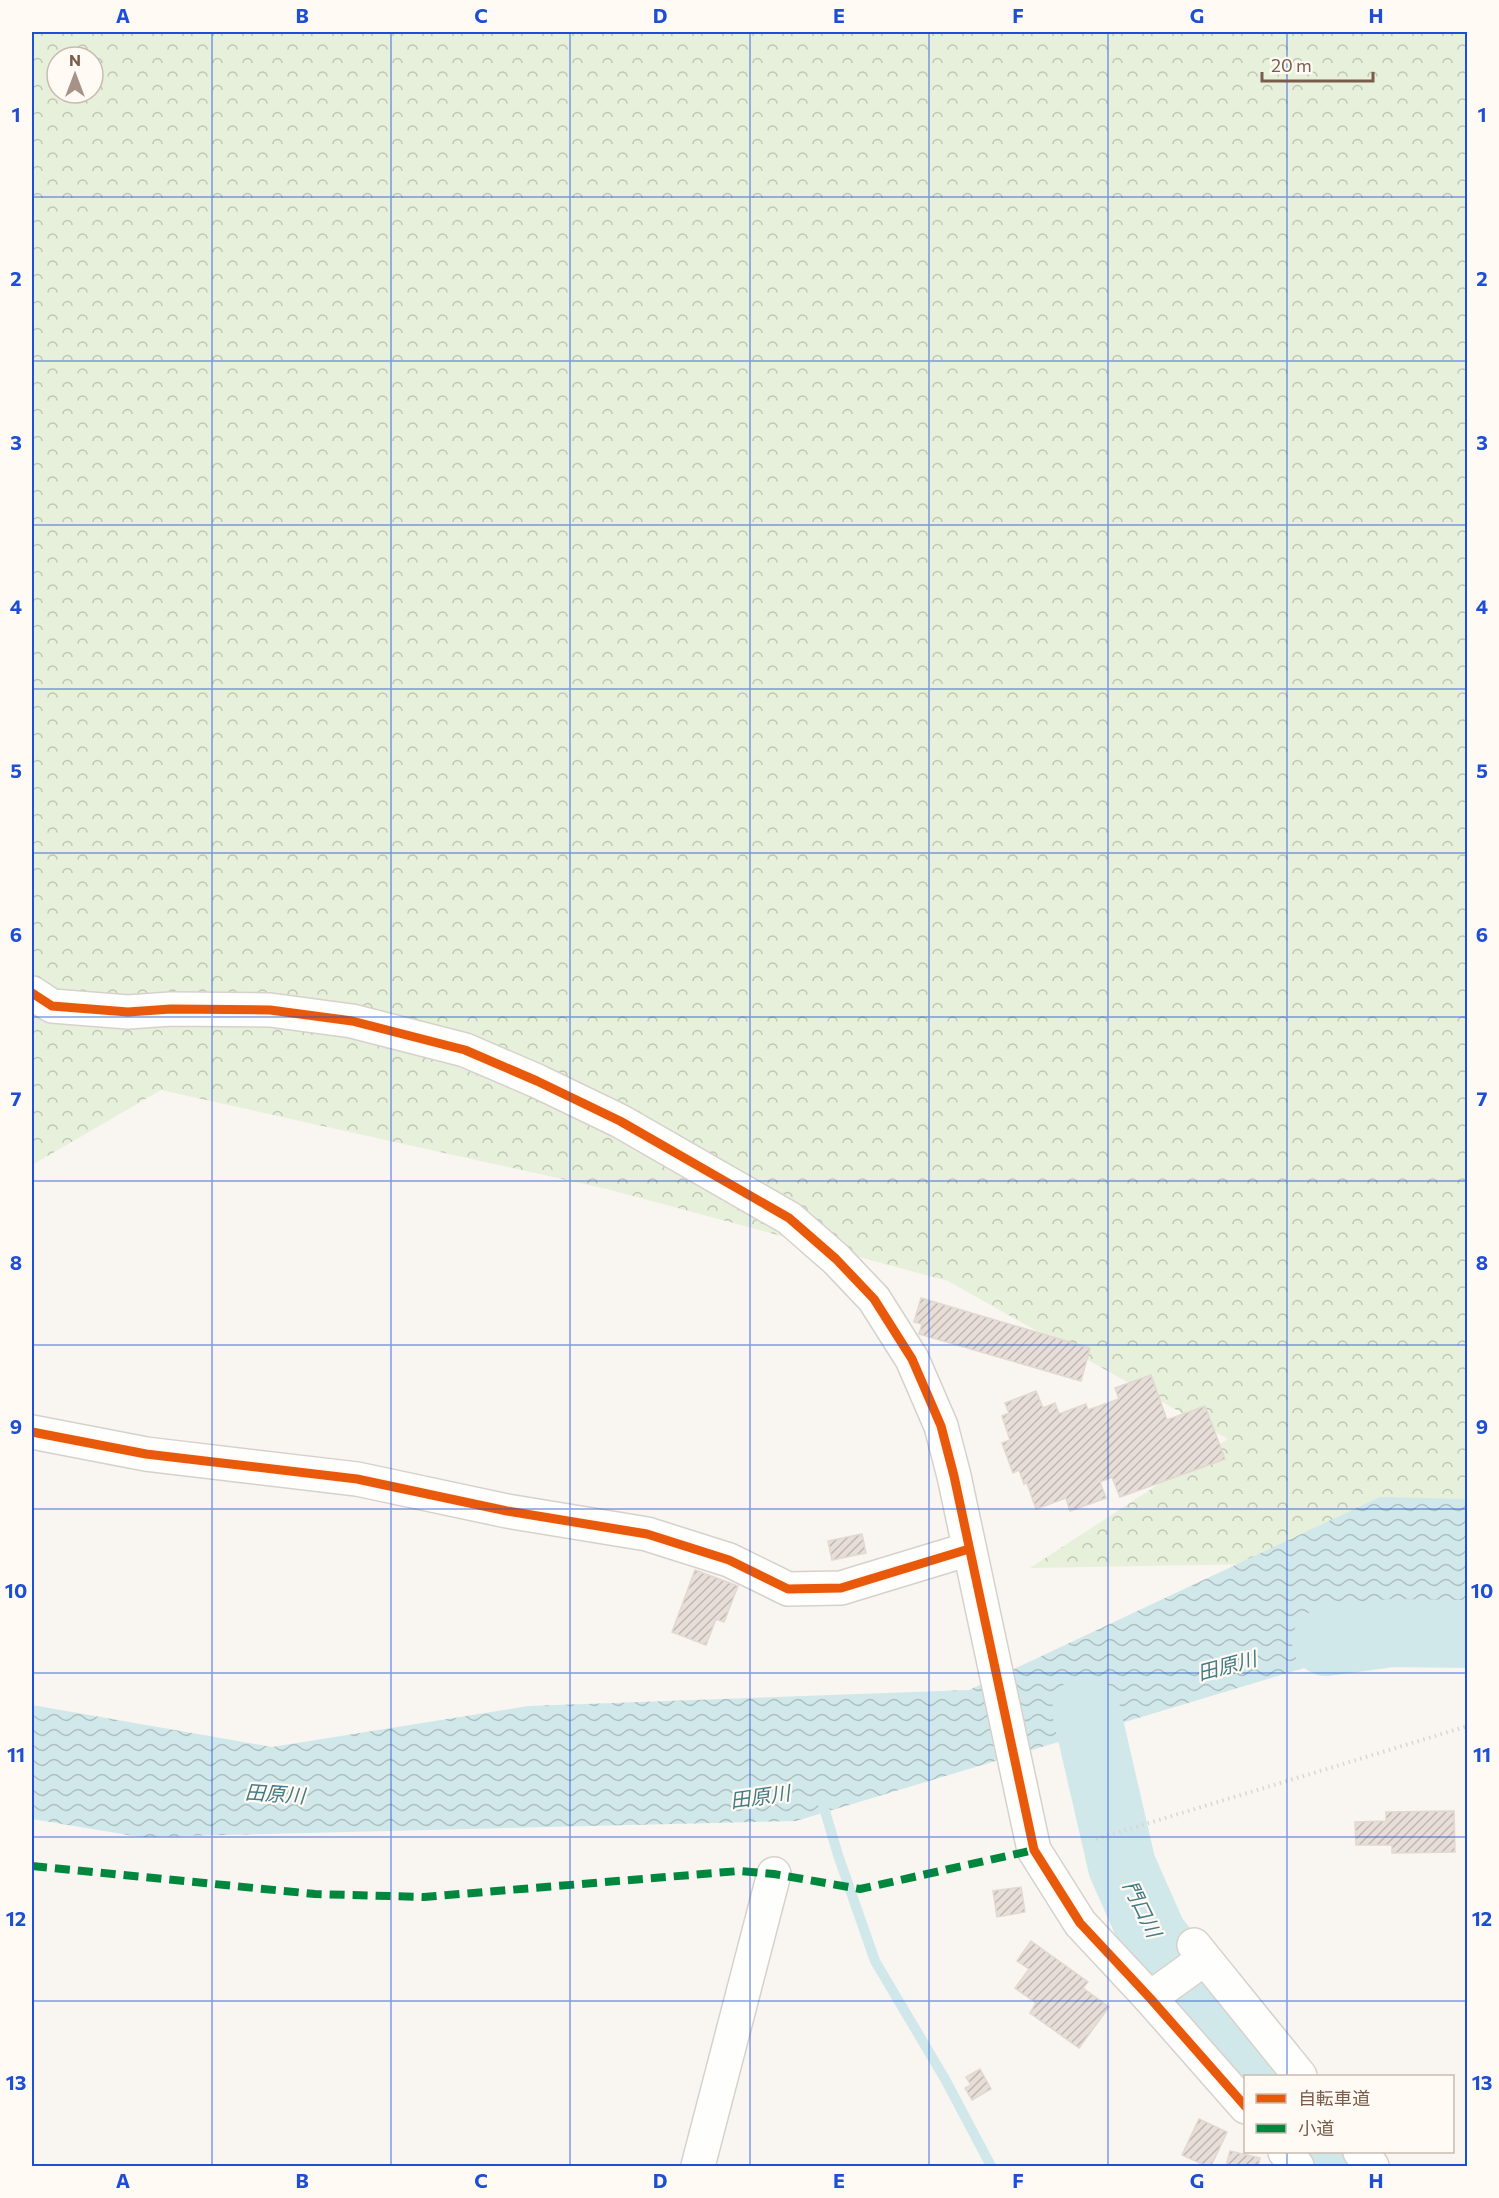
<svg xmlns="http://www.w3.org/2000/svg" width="1499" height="2198" viewBox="0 0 1499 2198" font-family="Commissioner,'Noto Sans JP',sans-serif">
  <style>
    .forest { fill: url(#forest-crowns); fill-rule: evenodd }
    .water { fill: url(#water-waves) }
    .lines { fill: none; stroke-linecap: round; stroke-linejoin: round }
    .stream { stroke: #d0e8ea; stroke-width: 10 }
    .river { stroke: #d0e8ea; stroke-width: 68 }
    .building { fill: url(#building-hatch); stroke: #e2d8d2; stroke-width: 1.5 }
    .minor-casing { stroke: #d7d1cb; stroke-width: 36 }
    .path { stroke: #dcd5d0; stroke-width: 4; stroke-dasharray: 1.5 4.5; stroke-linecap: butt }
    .minor { stroke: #fefefd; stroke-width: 33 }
    .quiet { stroke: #00873e; stroke-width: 8; stroke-dasharray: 15 8; stroke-linecap: butt }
    .cycleway-casing { stroke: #fffaf3; stroke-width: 13 }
    .cycleway { stroke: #e8590c; stroke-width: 9 }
    .grid { fill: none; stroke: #1d4ed8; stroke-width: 1.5; stroke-opacity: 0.55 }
    .labels { text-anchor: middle; stroke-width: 4.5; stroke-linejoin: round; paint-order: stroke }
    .water-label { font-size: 20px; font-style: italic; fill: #437c86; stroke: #fffaf3 }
    .neatline { fill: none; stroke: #1d4ed8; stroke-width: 2 }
    .grid-label { font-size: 20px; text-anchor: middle; font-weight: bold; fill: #1d4ed8 }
  </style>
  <defs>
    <pattern id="forest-crowns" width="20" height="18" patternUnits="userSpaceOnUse" patternTransform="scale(1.5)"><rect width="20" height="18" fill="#e7f0db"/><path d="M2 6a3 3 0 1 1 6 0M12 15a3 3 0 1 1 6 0" fill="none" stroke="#c0c6b4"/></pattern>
    <pattern id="water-waves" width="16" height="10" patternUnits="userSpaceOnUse" patternTransform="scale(1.5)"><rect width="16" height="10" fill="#d0e8ea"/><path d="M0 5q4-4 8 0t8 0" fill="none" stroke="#aebfc0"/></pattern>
    <pattern id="building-hatch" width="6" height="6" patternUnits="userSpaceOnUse" patternTransform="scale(1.5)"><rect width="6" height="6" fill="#e6ded7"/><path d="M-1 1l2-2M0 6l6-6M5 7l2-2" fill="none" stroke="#bfb7b1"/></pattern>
  </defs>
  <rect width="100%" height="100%" fill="#f9f5f0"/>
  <path class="forest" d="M 32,32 L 1467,32 L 1467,1541 L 1314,1563 L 1030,1568 L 1228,1439 L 948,1281 L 607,1189 L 161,1090 L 32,1165 ZM 57,57 L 93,57 L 93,93 L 57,93 Z"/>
  <path class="water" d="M 1380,1497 L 1467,1499 L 1467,1619 L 796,1821 L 140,1837 L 32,1819 L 32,1705 L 272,1747 L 529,1706 L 969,1690 Z"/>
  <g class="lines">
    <path class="stream" d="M 822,1801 L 838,1855 L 875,1961 L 945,2079 L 991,2166"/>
    <g class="river">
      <path d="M 1326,1642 L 1391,1633 L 1468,1634"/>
      <path d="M 1086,1710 L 1122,1866 L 1153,1936 L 1230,2036 L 1264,2076"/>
      <path d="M 1326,2152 L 1338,2166"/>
    </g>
  </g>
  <g class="building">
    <path d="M 921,1298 L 1090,1348 L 1081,1381 L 919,1334 L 922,1324 L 914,1322 Z"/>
    <path d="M 1151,1375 L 1167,1420 L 1205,1406 L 1225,1459 L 1120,1497 L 1112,1477 L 1100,1482 L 1106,1498 L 1070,1511 L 1066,1498 L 1036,1509 L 1027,1483 L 1024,1484 L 1019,1470 L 1013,1473 L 1002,1443 L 1010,1440 L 1002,1416 L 1009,1413 L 1005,1403 L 1036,1391 L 1043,1408 L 1055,1403 L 1059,1414 L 1086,1404 L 1088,1410 L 1119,1399 L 1115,1388 Z"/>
    <path d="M 862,1534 L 866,1553 L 832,1560 L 828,1541 Z"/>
    <path d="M 695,1570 L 738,1586 L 724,1622 L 716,1619 L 706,1645 L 672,1632 Z"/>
    <path d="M 1454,1811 L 1455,1852 L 1392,1853 L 1392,1845 L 1356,1845 L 1355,1822 L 1386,1821 L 1386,1812 Z"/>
    <path d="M 1021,1887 L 1025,1912 L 997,1917 L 993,1891 Z"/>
    <path d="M 1031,1941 L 1088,1982 L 1083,1988 L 1109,2007 L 1079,2048 L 1030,2013 L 1036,2003 L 1015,1988 L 1029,1969 L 1017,1961 Z"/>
    <path d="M 980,2069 L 991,2089 L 972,2100 L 965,2088 L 971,2085 L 966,2077 Z"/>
    <path d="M 1199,2119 L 1227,2132 L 1211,2166 L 1206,2166 L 1182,2155 Z"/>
    <path d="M 1230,2151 L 1260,2158 L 1258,2166 L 1226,2166 Z"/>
  </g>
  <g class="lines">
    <g class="minor-casing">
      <g id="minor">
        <path d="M 32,993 L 52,1006 L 128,1012 L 171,1009 L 270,1010 L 352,1021 L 465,1050 L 537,1081 L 620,1121 L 789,1218 L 836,1259 L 874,1299 L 912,1359 L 941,1426 L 954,1476 L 1034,1850 L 1080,1923 L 1150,1998 L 1246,2107"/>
        <path d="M 32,1432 L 146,1454 L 357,1479 L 507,1511 L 647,1534 L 729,1560 L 788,1589 L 841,1588 L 969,1549"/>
        <path d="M 1194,1945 L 1300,2076"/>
        <path d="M 1150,1998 L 1193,1967"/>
        <path d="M 1285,2152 L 1297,2166"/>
        <path d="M 1360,2152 L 1372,2166"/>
        <path d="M 698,2166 L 774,1874"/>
      </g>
    </g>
    <path class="path" d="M 1096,1839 L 1468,1726"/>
    <use href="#minor" class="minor"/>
    <path class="quiet" d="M 32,1866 L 315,1894 L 424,1897 L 739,1871 L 774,1874 L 860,1889 L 1034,1850"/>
    <g class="cycleway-casing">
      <g id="cycleway">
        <path d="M 32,993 L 52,1006 L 128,1012 L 171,1009 L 270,1010 L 352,1021 L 465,1050 L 537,1081 L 620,1121 L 789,1218 L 836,1259 L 874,1299 L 912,1359 L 941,1426 L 954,1476 L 1034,1850 L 1080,1923 L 1150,1998 L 1246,2107"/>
        <path d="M 32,1432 L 146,1454 L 357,1479 L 507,1511 L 647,1534 L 729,1560 L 788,1589 L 841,1588 L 969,1549"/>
      </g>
    </g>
    <use href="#cycleway" class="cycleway"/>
  </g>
  <path class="grid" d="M 212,32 L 212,2166M 391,32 L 391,2166M 570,32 L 570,2166M 750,32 L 750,2166M 929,32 L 929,2166M 1108,32 L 1108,2166M 1287,32 L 1287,2076M 32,197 L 1468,197M 32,361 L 1468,361M 32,525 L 1468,525M 32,689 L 1468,689M 32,853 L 1468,853M 32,1017 L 1468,1017M 32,1181 L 1468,1181M 32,1345 L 1468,1345M 32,1509 L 1468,1509M 32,1673 L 1468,1673M 32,1837 L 1468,1837M 32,2001 L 1468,2001M 1287,2152 L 1287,2166"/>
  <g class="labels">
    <g class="water-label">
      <text transform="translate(1227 1666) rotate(-15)" y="7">田原川</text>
      <text transform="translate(275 1794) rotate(4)" y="7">田原川</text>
      <text transform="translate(760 1797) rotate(-8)" y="7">田原川</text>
      <text transform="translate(1142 1909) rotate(64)" y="7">門口川</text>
    </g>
  </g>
  <rect width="1499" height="2198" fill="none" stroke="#fffaf3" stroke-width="66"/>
  <rect x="1244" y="2075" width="210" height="78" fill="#fffaf3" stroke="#cabbb1" stroke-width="1.5"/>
  <rect x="1256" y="2094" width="30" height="9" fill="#e8590c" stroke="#cabbb1" stroke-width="1.5"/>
  <text x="1298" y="2105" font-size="18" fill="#7a5c4d">自転車道</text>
  <rect x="1256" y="2124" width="30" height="9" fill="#00873e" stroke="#cabbb1" stroke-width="1.5"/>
  <text x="1298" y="2135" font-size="18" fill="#7a5c4d">小道</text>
  <g transform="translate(75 75)"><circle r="28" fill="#fffaf3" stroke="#cabbb1" stroke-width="1.5"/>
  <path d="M0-4.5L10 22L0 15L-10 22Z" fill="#a69286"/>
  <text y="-9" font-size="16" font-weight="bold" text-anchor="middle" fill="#7a5c4d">N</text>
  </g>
  <path d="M1262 72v9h111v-9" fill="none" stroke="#7a5c4d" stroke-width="3"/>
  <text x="1271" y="72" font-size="18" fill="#7a5c4d" stroke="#fffaf3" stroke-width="4.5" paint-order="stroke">20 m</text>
  <rect x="33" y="33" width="1433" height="2132" class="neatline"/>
  <g class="grid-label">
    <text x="123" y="23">A</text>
    <text x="302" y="23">B</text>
    <text x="481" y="23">C</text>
    <text x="660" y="23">D</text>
    <text x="839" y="23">E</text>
    <text x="1018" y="23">F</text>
    <text x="1197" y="23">G</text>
    <text x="1376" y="23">H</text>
    <text x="16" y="122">1</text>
    <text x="1482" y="122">1</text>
    <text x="16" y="286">2</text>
    <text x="1482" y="286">2</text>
    <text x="16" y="450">3</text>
    <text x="1482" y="450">3</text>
    <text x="16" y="614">4</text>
    <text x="1482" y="614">4</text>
    <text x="16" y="778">5</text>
    <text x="1482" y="778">5</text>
    <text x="16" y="942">6</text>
    <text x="1482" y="942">6</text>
    <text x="16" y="1106">7</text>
    <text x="1482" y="1106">7</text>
    <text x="16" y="1270">8</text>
    <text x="1482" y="1270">8</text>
    <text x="16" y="1434">9</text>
    <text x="1482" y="1434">9</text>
    <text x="16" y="1598">10</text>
    <text x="1482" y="1598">10</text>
    <text x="16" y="1762">11</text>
    <text x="1482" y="1762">11</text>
    <text x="16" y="1926">12</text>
    <text x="1482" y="1926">12</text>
    <text x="16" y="2090">13</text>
    <text x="1482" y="2090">13</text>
    <text x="123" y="2188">A</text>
    <text x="302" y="2188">B</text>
    <text x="481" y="2188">C</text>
    <text x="660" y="2188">D</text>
    <text x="839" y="2188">E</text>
    <text x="1018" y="2188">F</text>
    <text x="1197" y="2188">G</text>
    <text x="1376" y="2188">H</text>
  </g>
</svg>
